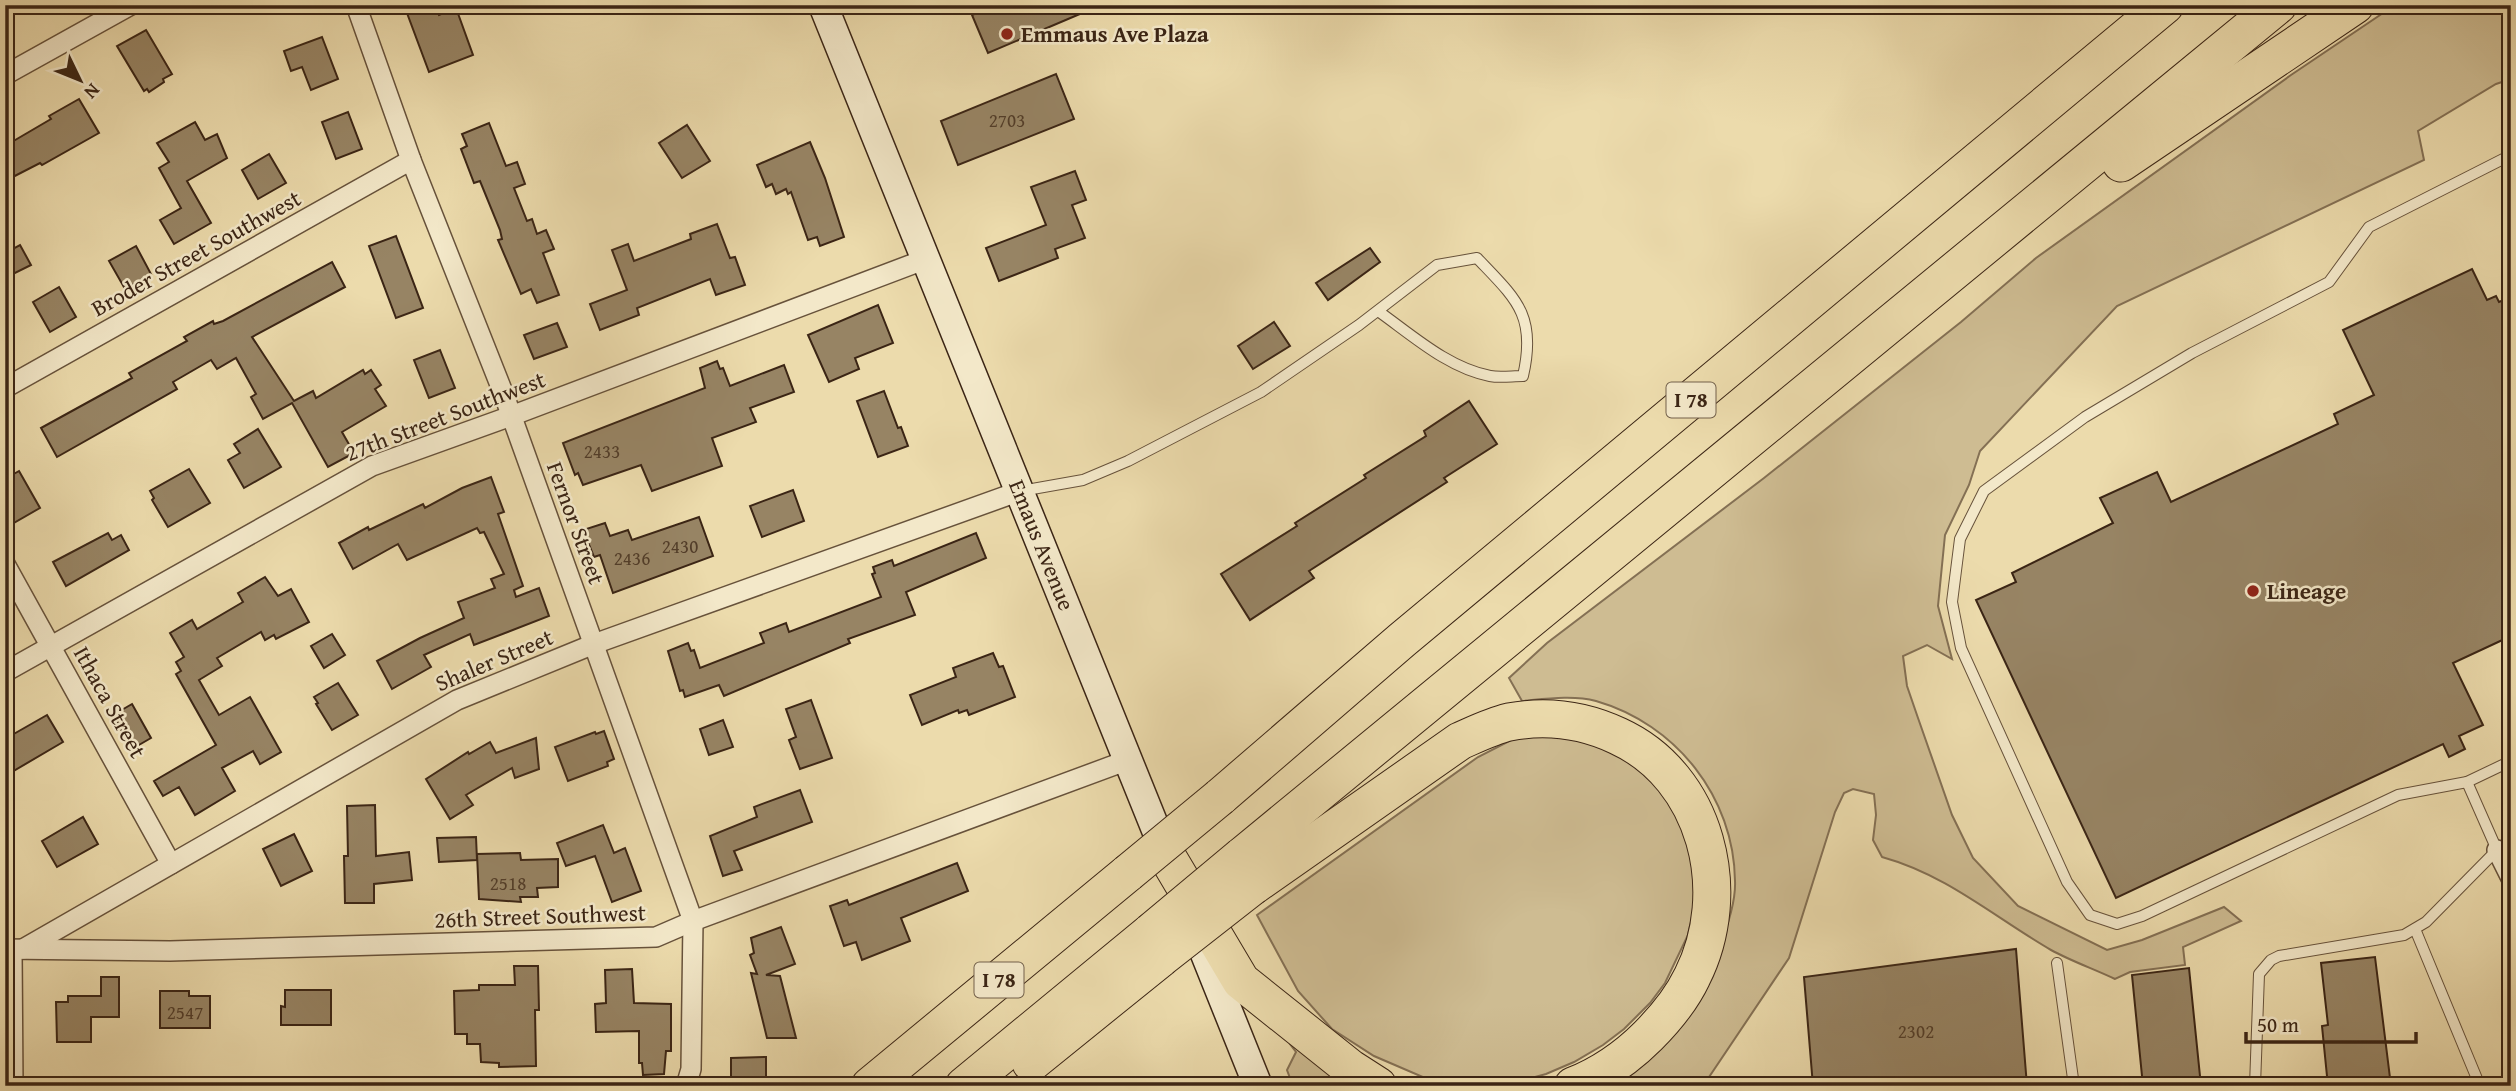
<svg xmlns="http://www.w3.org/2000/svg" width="2516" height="1091" viewBox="0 0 2516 1091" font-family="'Gentium Book Plus',serif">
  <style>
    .green { fill: #cebc92; stroke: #847054; stroke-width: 2 }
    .building { fill: #978464; stroke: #3b2515; stroke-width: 2 }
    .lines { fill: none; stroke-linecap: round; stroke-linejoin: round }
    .service-casing { stroke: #67523b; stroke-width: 12 }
    .minor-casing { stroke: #67523b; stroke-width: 22 }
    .secondary-casing { stroke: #3b2515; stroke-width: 31 }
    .motorway-casing { stroke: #3b2515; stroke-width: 39 }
    .service { stroke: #f3e8c9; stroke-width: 10 }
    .minor { stroke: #f3e8c9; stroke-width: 19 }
    .secondary { stroke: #f3e8c9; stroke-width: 28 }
    .motorway { stroke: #ecdbac; stroke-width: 37 }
    .motorway-bridge-casing { stroke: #3b2515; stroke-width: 39; stroke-linecap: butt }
    .motorway-bridge { stroke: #ecdbac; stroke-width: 37 }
    .poi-dot { fill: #8f2418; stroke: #f3e8c9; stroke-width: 2.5 }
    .labels { text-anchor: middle; stroke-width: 5; stroke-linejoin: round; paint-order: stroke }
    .number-label { font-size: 19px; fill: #523d29 }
    .shield { fill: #f3e8c9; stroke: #72604b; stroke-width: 2 }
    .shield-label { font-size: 21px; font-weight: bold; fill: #3b2515 }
    .poi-label { font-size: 23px; font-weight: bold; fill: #3b2515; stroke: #f3e8c9; text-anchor: start }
    .street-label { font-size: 23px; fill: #3b2515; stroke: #f3e8c9 }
  </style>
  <rect width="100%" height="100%" fill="#ecdbac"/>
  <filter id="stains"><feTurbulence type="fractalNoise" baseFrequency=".00286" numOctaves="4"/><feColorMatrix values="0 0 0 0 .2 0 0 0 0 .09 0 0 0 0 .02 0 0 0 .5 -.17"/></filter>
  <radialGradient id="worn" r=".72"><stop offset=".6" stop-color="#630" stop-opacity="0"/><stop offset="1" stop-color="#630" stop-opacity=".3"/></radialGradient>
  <g class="green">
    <path d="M 2395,5 L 2511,5 L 2511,79 L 2496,84 L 2418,131 L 2424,160 L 2117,306 L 1980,451 L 1969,485 L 1945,535 L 1938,606 L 1952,659 L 1927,645 L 1903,656 L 1907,686 L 1918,718 L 1952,815 L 1973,858 L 2018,906 L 2107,950 L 2142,940 L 2224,907 L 2241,921 L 2183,947 L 2185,965 L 2130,972 L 2115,979 C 2094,969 2071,961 2051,950 C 1994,917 1947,875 1882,857 L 1873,840 L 1876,815 L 1874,794 L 1853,789 L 1844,793 L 1835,812 L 1789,958 L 1703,1086 L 1607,1086 C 1630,1061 1653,1037 1676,1013 C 1686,1003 1698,993 1706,982 C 1712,973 1715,959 1719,948 C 1727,928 1736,902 1735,881 C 1734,797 1676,724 1596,701 C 1573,695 1545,699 1522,701 L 1509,678 L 1547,643 L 1764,478 L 1961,322 L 2036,258 L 2291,75 Z"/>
    <path d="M 1521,735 L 1600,737 L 1678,799 L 1699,885 L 1688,935 L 1665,983 L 1650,1003 L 1624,1029 L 1603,1045 L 1574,1062 L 1546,1074 L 1517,1082 L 1488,1084 L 1457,1083 L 1425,1078 L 1374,1056 L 1332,1029 L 1298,991 L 1257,915 L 1478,757 Z"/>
    <path d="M 1296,1037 L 1361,1086 L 1293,1086 L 1287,1070 L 1296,1052 L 1290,1044 Z"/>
  </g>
  <g class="building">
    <path d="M 404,5 L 435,5 L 439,15 L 456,8 L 473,55 L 429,72 Z"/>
    <path d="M 995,5 L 1101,5 L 988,53 L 972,15 Z"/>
    <path d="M 146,30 L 172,74 L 163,79 L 164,82 L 149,92 L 147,89 L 144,91 L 117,46 Z"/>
    <path d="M 322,37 L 338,79 L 311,90 L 302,67 L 291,71 L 284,51 Z"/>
    <path d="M 1056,74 L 1074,119 L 958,165 L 941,121 Z"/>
    <path d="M 79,99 L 99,133 L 42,165 L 40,163 L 5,181 L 5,146 L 51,119 L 49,116 Z"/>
    <path d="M 348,112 L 362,149 L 336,159 L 322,122 Z"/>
    <path d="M 195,122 L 205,140 L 217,134 L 227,158 L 187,181 L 211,223 L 174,244 L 160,220 L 181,208 L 159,168 L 169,162 L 157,143 Z"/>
    <path d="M 489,123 L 506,166 L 517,162 L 525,184 L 514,188 L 527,221 L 532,219 L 537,234 L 546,230 L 554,249 L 543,253 L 559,295 L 537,303 L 531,289 L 521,294 L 498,240 L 502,239 L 500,230 L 480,181 L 474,183 L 461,149 L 467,146 L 462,134 Z"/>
    <path d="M 687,125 L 710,161 L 682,178 L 659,143 Z"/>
    <path d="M 810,142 L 825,178 L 844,237 L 820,246 L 817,237 L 808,240 L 791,192 L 788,194 L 786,189 L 776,194 L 772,184 L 766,187 L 757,165 Z"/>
    <path d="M 269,154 L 286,183 L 258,199 L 242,170 Z"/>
    <path d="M 1075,171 L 1086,200 L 1072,205 L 1085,238 L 1055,249 L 1058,258 L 999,281 L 986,248 L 1046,225 L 1031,187 Z"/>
    <path d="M 717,224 L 730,258 L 735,257 L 745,285 L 716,295 L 710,279 L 637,308 L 639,315 L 600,330 L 590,304 L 627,290 L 612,250 L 628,244 L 634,261 L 691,239 L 690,234 Z"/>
    <path d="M 396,236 L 423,308 L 396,318 L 369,246 Z"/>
    <path d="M 20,245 L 31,265 L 5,278 L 5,253 Z"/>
    <path d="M 136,246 L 151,274 L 125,289 L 109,261 Z"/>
    <path d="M 1370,248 L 1380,262 L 1328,300 L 1316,283 Z"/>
    <path d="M 332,262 L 345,287 L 252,337 L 294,401 L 313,391 L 316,398 L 363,370 L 365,374 L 371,370 L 381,385 L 375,389 L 386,406 L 342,432 L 354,453 L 328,467 L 292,403 L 263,419 L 251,397 L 256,394 L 236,358 L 217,369 L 211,360 L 173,382 L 177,389 L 57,457 L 41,428 L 132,378 L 129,373 L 187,341 L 184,337 L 213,321 L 214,324 L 223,321 Z"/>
    <path d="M 2472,269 L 2487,300 L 2496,296 L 2499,302 L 2511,297 L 2511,636 L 2453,663 L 2483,725 L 2459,736 L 2465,749 L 2449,757 L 2443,744 L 2116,898 L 1976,600 L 2016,582 L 2012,573 L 2113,523 L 2100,498 L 2157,472 L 2171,502 L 2338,424 L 2334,414 L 2374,395 L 2343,330 Z"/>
    <path d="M 59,287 L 76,317 L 50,332 L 33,302 Z"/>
    <path d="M 878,305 L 893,343 L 855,358 L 859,369 L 829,382 L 808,335 Z"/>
    <path d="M 1274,322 L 1290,346 L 1253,369 L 1238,346 Z"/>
    <path d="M 557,323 L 567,347 L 534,359 L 524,335 Z"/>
    <path d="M 440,350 L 455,388 L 429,398 L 414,360 Z"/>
    <path d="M 717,361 L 720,369 L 723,368 L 730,386 L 784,365 L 794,392 L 750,408 L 756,422 L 712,438 L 722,466 L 652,491 L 641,465 L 583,485 L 578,473 L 575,475 L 563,443 L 705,388 L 700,368 Z"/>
    <path d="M 884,391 L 898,428 L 901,427 L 908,446 L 878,457 L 857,401 Z"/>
    <path d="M 1469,401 L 1497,444 L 1444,478 L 1447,482 L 1309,571 L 1314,578 L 1250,620 L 1221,574 L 1297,526 L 1295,523 L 1366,478 L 1364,475 L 1426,436 L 1424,431 Z"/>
    <path d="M 258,429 L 281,467 L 244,488 L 228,460 L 240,453 L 234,444 Z"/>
    <path d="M 189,469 L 210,503 L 168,527 L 152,500 L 154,498 L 150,491 Z"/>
    <path d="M 19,471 L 40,508 L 5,528 L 5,479 Z"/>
    <path d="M 491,477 L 504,512 L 498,514 L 523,586 L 514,590 L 516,597 L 539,588 L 549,616 L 474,645 L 470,634 L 424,655 L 431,667 L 392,689 L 377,661 L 420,638 L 464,618 L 458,602 L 495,588 L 491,579 L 504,574 L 484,532 L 480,533 L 477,528 L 407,560 L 398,544 L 353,569 L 339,543 L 368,527 L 369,530 L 423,504 L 425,508 L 462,488 Z"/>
    <path d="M 793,490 L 804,521 L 762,537 L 750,506 Z"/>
    <path d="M 699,517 L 713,556 L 613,593 L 600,555 L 594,557 L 583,530 L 605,523 L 610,536 L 628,530 L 632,540 Z"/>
    <path d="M 108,533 L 112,540 L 121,535 L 129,550 L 66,586 L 53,562 Z"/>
    <path d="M 976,533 L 986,558 L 906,592 L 915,615 L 848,639 L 850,643 L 724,696 L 719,685 L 685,697 L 683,690 L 680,691 L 668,651 L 688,643 L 691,651 L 694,650 L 700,668 L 764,643 L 760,633 L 786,623 L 789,632 L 881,597 L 872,574 L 875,573 L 873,567 L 892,560 L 894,566 Z"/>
    <path d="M 265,577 L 278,596 L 291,589 L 309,622 L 276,639 L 274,635 L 265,640 L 261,632 L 217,658 L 222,666 L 199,680 L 219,715 L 250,697 L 281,752 L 260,764 L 253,751 L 222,768 L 235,791 L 195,815 L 179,787 L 163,796 L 154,781 L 216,745 L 176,674 L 181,671 L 176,662 L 184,657 L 170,633 L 192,620 L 197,629 L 243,602 L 238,593 Z"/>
    <path d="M 332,634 L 345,655 L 324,668 L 311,646 Z"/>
    <path d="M 993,653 L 999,667 L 1003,666 L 1015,697 L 969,715 L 967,710 L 959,713 L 958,710 L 922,725 L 910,695 L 956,677 L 953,668 Z"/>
    <path d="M 338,683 L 358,715 L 332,730 L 316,704 L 318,703 L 314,697 Z"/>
    <path d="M 811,700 L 832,758 L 800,769 L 789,740 L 796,737 L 786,709 Z"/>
    <path d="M 132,704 L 151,738 L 132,749 L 113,715 Z"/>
    <path d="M 47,715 L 63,742 L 5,776 L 5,739 Z"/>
    <path d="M 723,720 L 733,747 L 709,755 L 700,729 Z"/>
    <path d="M 604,731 L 614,759 L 607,762 L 608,766 L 568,781 L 555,747 L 595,732 L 596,734 Z"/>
    <path d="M 536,738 L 539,769 L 515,778 L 512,768 L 466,795 L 473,805 L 450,819 L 426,779 L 468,752 L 469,754 L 490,742 L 496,753 Z"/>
    <path d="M 800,790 L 812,822 L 734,851 L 742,870 L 723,876 L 710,836 L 757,817 L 754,807 Z"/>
    <path d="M 375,805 L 376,856 L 409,852 L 412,880 L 374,884 L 374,903 L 345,903 L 344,856 L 348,856 L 347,806 Z"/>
    <path d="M 83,817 L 98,844 L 57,867 L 42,841 Z"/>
    <path d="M 603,825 L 614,853 L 625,848 L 641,891 L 612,902 L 595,856 L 566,866 L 557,843 Z"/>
    <path d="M 294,834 L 312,871 L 281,886 L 263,849 Z"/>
    <path d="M 476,837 L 477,860 L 439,862 L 437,838 Z"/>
    <path d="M 520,853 L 521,860 L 558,859 L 558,887 L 537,888 L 538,897 L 520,897 L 521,902 L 479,899 L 477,854 Z"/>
    <path d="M 957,863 L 968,891 L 901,918 L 910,941 L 862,960 L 856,942 L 844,946 L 830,906 L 847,900 L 849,905 Z"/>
    <path d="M 781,927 L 795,964 L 766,975 L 780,976 L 796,1038 L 767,1038 L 751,973 L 757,974 L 750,955 L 754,953 L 751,938 Z"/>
    <path d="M 2016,949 L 2027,1086 L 1888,1086 L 1888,1084 L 1813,1086 L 1804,977 Z"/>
    <path d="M 2375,957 L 2391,1086 L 2328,1086 L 2322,1026 L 2328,1025 L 2321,963 Z"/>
    <path d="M 514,966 L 538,966 L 539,1010 L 535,1010 L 536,1066 L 499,1067 L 499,1063 L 481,1062 L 480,1044 L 467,1044 L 467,1034 L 455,1034 L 454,991 L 479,990 L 479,985 L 515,985 Z"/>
    <path d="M 2189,968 L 2201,1086 L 2143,1086 L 2132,975 Z"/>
    <path d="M 632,969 L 634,1003 L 671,1004 L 671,1051 L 666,1051 L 664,1074 L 643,1075 L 642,1063 L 639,1063 L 639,1031 L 596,1032 L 595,1004 L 606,1003 L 605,970 Z"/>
    <path d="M 101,977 L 119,977 L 119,1017 L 91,1017 L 91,1042 L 57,1042 L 56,1002 L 68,1002 L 68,996 L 101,996 Z"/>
    <path d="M 285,990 L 331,990 L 331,1025 L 281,1025 L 281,1006 L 285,1007 Z"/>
    <path d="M 160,991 L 189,991 L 189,996 L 210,996 L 210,1028 L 160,1028 Z"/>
    <path d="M 766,1057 L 766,1081 L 731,1083 L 731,1058 Z"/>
  </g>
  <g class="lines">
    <g class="service-casing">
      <g id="service">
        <path d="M 2511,155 L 2369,227 L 2329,282 L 2192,353 L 2085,417 L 1984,491 L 1960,539 L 1952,602 L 1961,648 L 2067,882 L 2090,915 L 2117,924 L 2142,916 L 2398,795 L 2467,782 L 2511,761"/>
        <path d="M 1021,491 L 1083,480 L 1128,461 L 1261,392 L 1359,325 L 1437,265 L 1477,258 C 1516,299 1537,315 1523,376 C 1512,376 1500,378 1490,376 C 1448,368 1412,335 1378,311"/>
        <path d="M 2415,929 L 2480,1086"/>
        <path d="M 2057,963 L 2074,1086"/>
        <path d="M 2255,1086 L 2259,974 L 2271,960 L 2279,956 L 2404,935 L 2426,922 L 2497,850 L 2467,782"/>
      </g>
    </g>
    <g class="minor-casing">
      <g id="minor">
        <path d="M 356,5 L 411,160 L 504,395 L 693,921 L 691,1069 L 686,1086"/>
        <path d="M 5,75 L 131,5"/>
        <path d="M 5,388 L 411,160"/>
        <path d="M 5,564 L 171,864"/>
        <path d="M 5,672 L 372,466 L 511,416 L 926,259"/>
        <path d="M 2497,850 L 2511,878"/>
        <path d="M 5,949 L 170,951 L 656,937 L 693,921 L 1128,760"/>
        <path d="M 23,949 L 457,700 L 594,644 L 1020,491"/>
        <path d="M 12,950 L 13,1086"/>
      </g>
    </g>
    <g class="secondary-casing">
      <g id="secondary">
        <path d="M 823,5 L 1169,862"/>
        <path d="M 1195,929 L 1258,1086"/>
      </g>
    </g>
    <g class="motorway-casing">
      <g id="motorway">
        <path d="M 2121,163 L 2355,5"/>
        <path d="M 1220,797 L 1402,640 L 2165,5"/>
        <path d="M 1165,853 L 1241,981 L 1350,1068 L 1378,1086"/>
        <path d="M 1242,856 L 2278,5"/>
        <path d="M 1253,886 L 1460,741 C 1476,734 1492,726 1509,722 C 1546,715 1584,720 1618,736 C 1707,777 1735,892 1692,977 C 1681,1000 1666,1018 1648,1036 C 1627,1057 1601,1075 1573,1086"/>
        <path d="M 1031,1063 L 1161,958"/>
        <path d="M 870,1086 L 1128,873"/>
        <path d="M 964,1086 L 1151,932"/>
      </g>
    </g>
    <use href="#service" class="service"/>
    <use href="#minor" class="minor"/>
    <use href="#secondary" class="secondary"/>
    <use href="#motorway" class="motorway"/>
    <g class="motorway-bridge-casing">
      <g id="motorway-bridge">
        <path d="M 1128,873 L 1220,797"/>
        <path d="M 1151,932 L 1242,856"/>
        <path d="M 1161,958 L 1253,886"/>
      </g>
    </g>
    <use href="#motorway-bridge" class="motorway-bridge"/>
  </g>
  <g class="poi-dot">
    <circle cx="1007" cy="34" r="7"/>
    <circle cx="2253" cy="591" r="7"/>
  </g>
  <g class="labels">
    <g class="number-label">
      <text x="1007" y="127">2703</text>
      <text x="602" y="458">2433</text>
      <text x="680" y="553">2430</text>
      <text x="632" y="565">2436</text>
      <text x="508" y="890">2518</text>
      <text x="185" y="1019">2547</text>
      <text x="1916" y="1038">2302</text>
    </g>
    <g class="shield">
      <rect x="1666.5" y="382.5" width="49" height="35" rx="5"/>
      <rect x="974.5" y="962.5" width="49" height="35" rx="5"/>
    </g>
    <g class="shield-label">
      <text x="1691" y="407">I 78</text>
      <text x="999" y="987">I 78</text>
    </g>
    <g class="poi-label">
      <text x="1021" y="42">Emmaus Ave Plaza</text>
      <text x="2267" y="599">Lineage</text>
    </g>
    <g class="street-label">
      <text transform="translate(196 253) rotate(-29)" y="8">Broder Street Southwest</text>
      <text transform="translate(445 416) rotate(-21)" y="8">27th Street Southwest</text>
      <text transform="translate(576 523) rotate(70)" y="8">Fernor Street</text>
      <text transform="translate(1042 545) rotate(68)" y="8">Emaus Avenue</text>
      <text transform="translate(494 660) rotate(-23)" y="8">Shaler Street</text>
      <text transform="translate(110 702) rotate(61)" y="8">Ithaca Street</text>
      <text transform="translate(540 916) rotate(-2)" y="8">26th Street Southwest</text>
    </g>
  </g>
  <rect width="2516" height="1091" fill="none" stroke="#ecdbac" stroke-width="28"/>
  <rect x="7" y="7" width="2502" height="1077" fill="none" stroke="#3b2515" stroke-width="3.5"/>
  <rect x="14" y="14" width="2488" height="1063" fill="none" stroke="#3b2515" stroke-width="2"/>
  <g transform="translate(80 80) rotate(133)" stroke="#f3e8c9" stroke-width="5" paint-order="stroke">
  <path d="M0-5L12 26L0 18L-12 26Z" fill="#3b2515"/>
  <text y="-10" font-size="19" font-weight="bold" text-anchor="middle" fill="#3b2515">N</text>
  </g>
  <path d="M2246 1032v10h170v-10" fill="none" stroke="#3b2515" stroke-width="3.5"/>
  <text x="2257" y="1032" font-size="21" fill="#3b2515" stroke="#f3e8c9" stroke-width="5" paint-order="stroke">50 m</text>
  <rect width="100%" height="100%" filter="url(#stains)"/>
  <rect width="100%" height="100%" fill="url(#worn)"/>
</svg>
